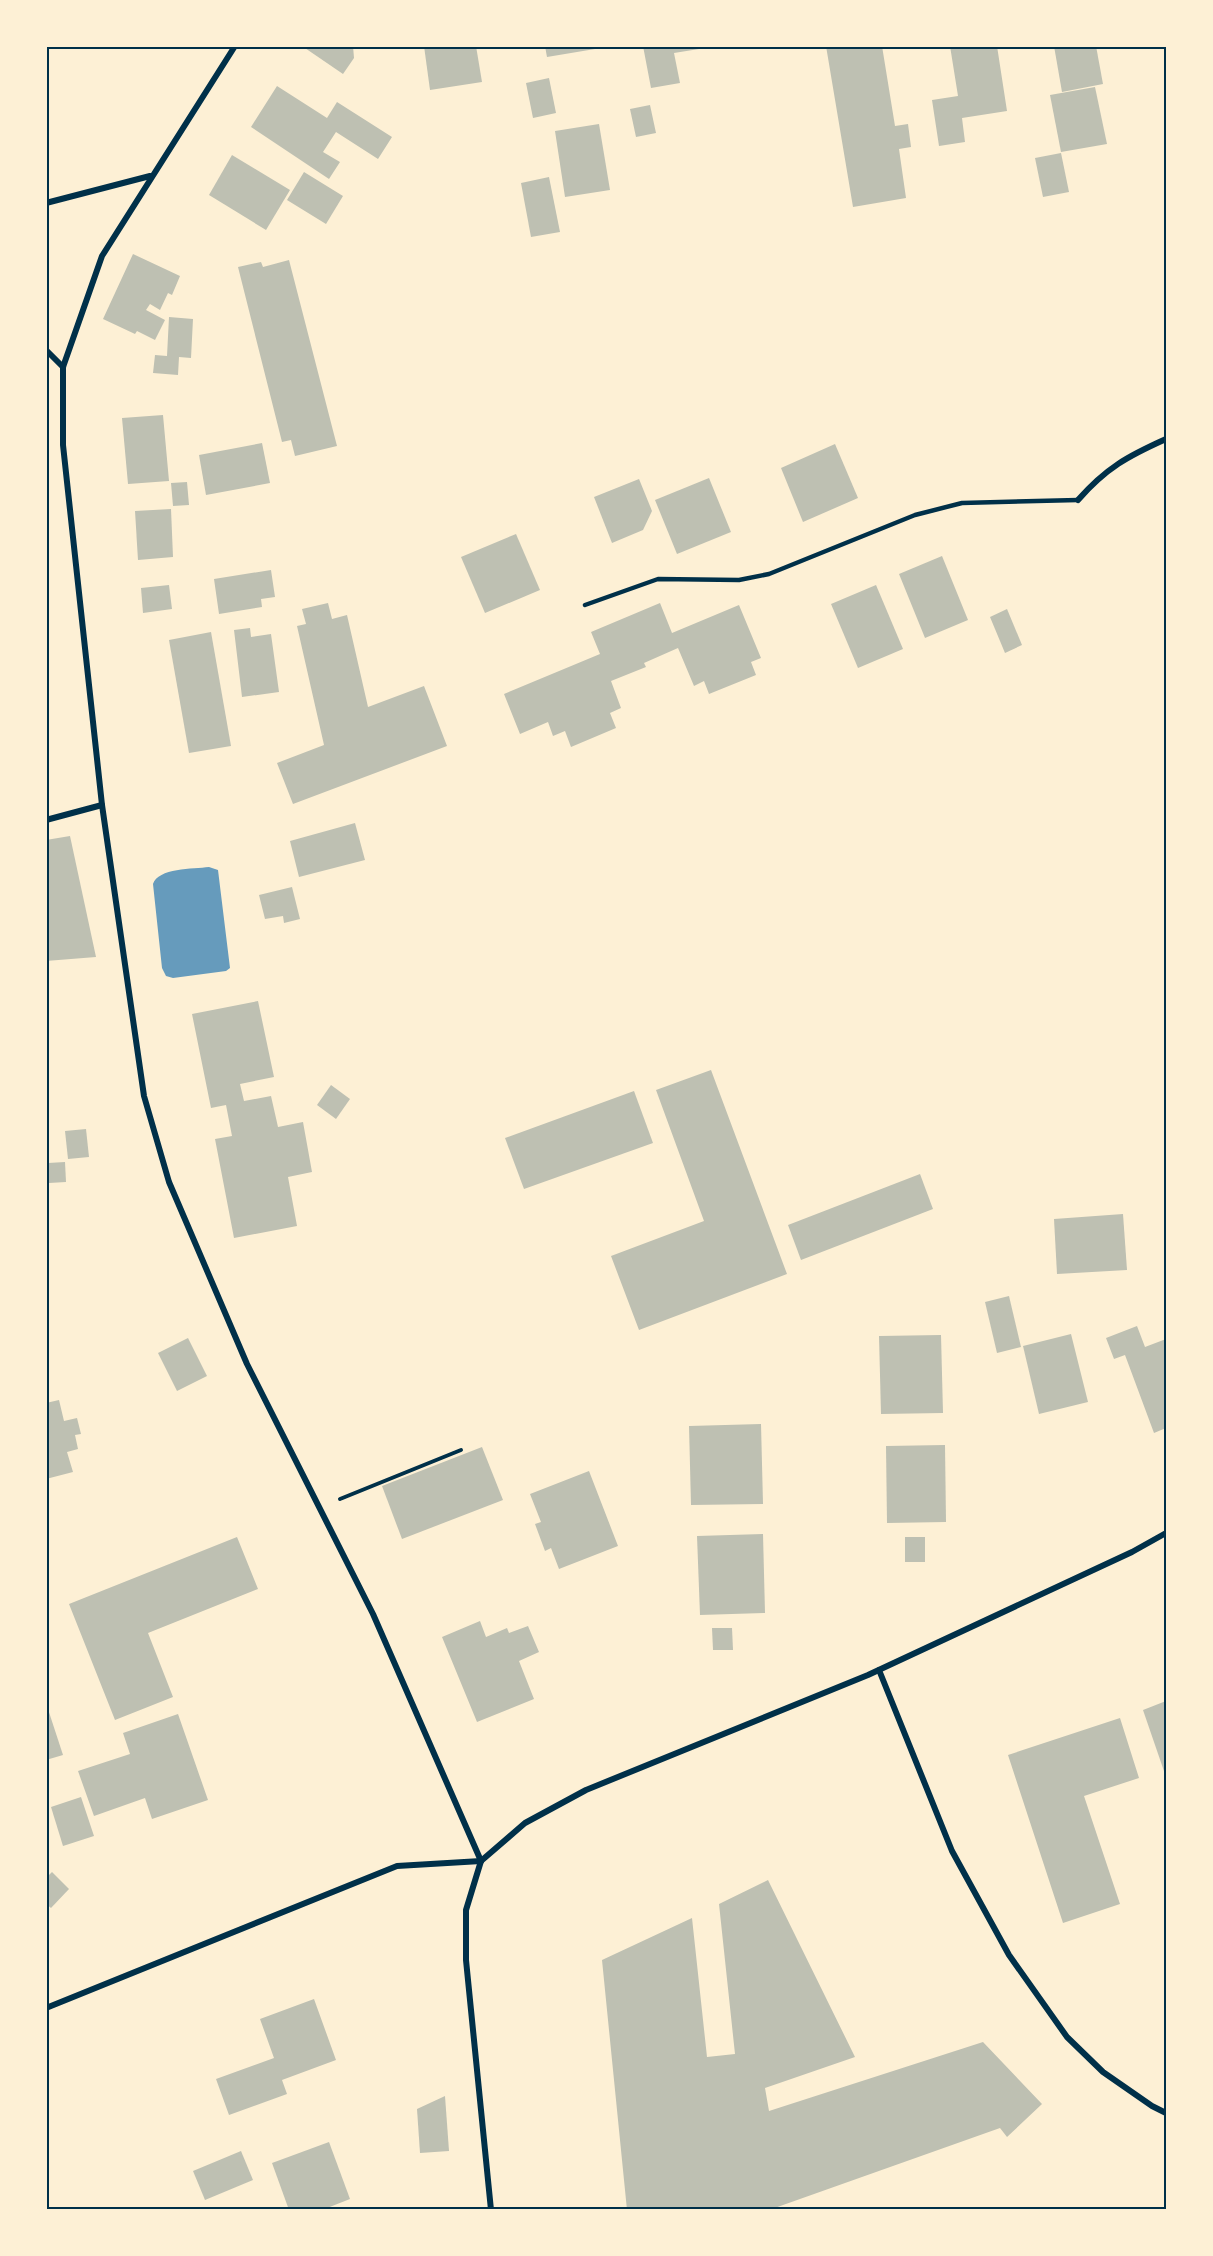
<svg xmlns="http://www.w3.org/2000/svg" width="1213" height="2256" viewBox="0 0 1213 2256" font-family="Quicksand,sans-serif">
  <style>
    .water { fill: #669bbc }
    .building { fill: #bec0b2 }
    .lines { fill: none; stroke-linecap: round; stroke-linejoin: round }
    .path { stroke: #003049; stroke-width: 4 }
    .service { stroke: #003049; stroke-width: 4.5 }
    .minor { stroke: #003049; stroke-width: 6 }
    .neatline { fill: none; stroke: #003049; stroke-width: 2 }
  </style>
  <rect width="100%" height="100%" fill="#fdf0d5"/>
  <path class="water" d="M 209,867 L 218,870 L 230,968 L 226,971 L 173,978 L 166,976 L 162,968 L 153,884 C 158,868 193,869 209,867 Z"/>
  <g class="building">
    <path d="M 302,46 L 353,46 L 354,58 L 343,74 Z"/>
    <path d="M 424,46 L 476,46 L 482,82 L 430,90 Z"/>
    <path d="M 545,46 L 594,46 L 595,49 L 547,57 Z"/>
    <path d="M 643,46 L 699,46 L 699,49 L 674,53 L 680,83 L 651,88 Z"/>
    <path d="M 826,46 L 882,46 L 895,126 L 908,124 L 911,147 L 899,149 L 906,198 L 853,207 Z"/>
    <path d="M 950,46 L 997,46 L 1007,111 L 962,118 L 965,142 L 939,146 L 932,100 L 958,96 Z"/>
    <path d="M 1054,46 L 1096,46 L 1103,84 L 1062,92 Z"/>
    <path d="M 549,78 L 556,113 L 533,118 L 526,83 Z"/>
    <path d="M 277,86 L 327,118 L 337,102 L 392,137 L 378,159 L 336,132 L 323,152 L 340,162 L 329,179 L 251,127 Z"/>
    <path d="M 1095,87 L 1107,144 L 1061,152 L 1050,95 Z"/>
    <path d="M 650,105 L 656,133 L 636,137 L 630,109 Z"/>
    <path d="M 599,124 L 610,190 L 565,197 L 555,131 Z"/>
    <path d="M 1061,153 L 1069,192 L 1043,197 L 1035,158 Z"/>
    <path d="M 232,155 L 290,190 L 266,230 L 209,195 Z"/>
    <path d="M 304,172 L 343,196 L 326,224 L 287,200 Z"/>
    <path d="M 549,177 L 560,232 L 531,237 L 521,183 Z"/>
    <path d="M 133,254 L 180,276 L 172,295 L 168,293 L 160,310 L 150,304 L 146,310 L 165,320 L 155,340 L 137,331 L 135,334 L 103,319 Z"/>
    <path d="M 289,260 L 337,446 L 295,456 L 291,440 L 282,442 L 238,267 L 261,262 L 263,267 Z"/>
    <path d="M 169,317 L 193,319 L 191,358 L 179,357 L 178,375 L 153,373 L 155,355 L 167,356 Z"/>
    <path d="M 163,415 L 169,481 L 128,484 L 122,418 Z"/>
    <path d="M 262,443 L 270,483 L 206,495 L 199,455 Z"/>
    <path d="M 835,444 L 858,498 L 803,522 L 781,468 Z"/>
    <path d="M 709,478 L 731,532 L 677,554 L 655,500 Z"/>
    <path d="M 639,479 L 652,511 L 643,530 L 612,543 L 594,497 Z"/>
    <path d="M 187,482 L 189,505 L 173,506 L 171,483 Z"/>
    <path d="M 171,509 L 173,557 L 138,560 L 135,511 Z"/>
    <path d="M 516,534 L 540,590 L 485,613 L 461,557 Z"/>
    <path d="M 942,556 L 968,620 L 925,638 L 899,574 Z"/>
    <path d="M 271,570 L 275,597 L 261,599 L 262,607 L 219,614 L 214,579 Z"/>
    <path d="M 169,585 L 172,609 L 143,613 L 141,588 Z"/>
    <path d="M 876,585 L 903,649 L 858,668 L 831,604 Z"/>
    <path d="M 328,603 L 332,619 L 347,615 L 368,707 L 424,686 L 447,746 L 293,804 L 277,763 L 324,745 L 297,626 L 306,624 L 302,609 Z"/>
    <path d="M 660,603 L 672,633 L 739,605 L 761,658 L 751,662 L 756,675 L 709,694 L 704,681 L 694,686 L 678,648 L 644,663 L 646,667 L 611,681 L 621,708 L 610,713 L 616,728 L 571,747 L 565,731 L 553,736 L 548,722 L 520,734 L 504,694 L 600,654 L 591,632 Z"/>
    <path d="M 1007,609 L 1022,645 L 1005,653 L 990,617 Z"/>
    <path d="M 250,628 L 251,637 L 271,634 L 279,692 L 242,697 L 234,630 Z"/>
    <path d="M 211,632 L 231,746 L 189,753 L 169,640 Z"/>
    <path d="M 355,823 L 365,860 L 299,877 L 290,841 Z"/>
    <path d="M 70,836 L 96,957 L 46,961 L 46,840 Z"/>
    <path d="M 292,887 L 300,919 L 284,923 L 283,916 L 265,919 L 259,895 Z"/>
    <path d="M 258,1001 L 274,1077 L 240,1084 L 244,1101 L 271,1096 L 278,1127 L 303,1122 L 312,1172 L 288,1177 L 297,1226 L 234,1238 L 215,1139 L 232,1136 L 226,1105 L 211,1108 L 192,1014 Z"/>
    <path d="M 711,1070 L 787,1274 L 639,1330 L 611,1256 L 704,1221 L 656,1090 Z"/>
    <path d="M 331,1085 L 350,1099 L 336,1119 L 317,1105 Z"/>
    <path d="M 634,1091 L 653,1143 L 524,1189 L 505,1138 Z"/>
    <path d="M 86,1129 L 89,1157 L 68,1159 L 65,1131 Z"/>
    <path d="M 65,1162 L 66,1182 L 49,1183 L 48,1163 Z"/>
    <path d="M 920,1174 L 933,1209 L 801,1260 L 788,1225 Z"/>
    <path d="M 1123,1214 L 1127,1270 L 1057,1274 L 1054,1219 Z"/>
    <path d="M 1009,1296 L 1021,1347 L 997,1353 L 985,1302 Z"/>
    <path d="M 1137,1326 L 1145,1347 L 1166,1339 L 1166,1428 L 1154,1433 L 1125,1355 L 1114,1359 L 1106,1338 Z"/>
    <path d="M 1071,1334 L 1088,1402 L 1039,1414 L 1023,1346 Z"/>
    <path d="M 941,1335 L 943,1413 L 881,1414 L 879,1336 Z"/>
    <path d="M 188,1338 L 207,1376 L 177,1391 L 158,1353 Z"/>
    <path d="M 59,1400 L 64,1421 L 77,1418 L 81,1434 L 75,1435 L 78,1449 L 67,1452 L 73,1472 L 46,1479 L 46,1403 Z"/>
    <path d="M 761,1424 L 763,1504 L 691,1505 L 689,1426 Z"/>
    <path d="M 945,1445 L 946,1522 L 887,1523 L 886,1446 Z"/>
    <path d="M 482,1447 L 503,1500 L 402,1539 L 382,1486 Z"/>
    <path d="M 589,1471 L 618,1546 L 559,1569 L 551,1548 L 545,1551 L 535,1524 L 541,1522 L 530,1494 Z"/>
    <path d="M 763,1534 L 765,1613 L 700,1615 L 697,1536 Z"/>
    <path d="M 237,1537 L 258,1589 L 148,1633 L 173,1697 L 115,1720 L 69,1604 Z"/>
    <rect x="905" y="1537" width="20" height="25"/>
    <path d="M 480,1621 L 486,1637 L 507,1628 L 509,1633 L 528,1626 L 539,1652 L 519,1661 L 534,1699 L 477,1722 L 442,1637 Z"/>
    <path d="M 712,1628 L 732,1628 L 733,1650 L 713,1650 Z"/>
    <path d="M 1166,1701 L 1166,1777 L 1143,1710 Z"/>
    <path d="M 46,1703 L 63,1755 L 46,1760 Z"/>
    <path d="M 178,1714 L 208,1800 L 152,1819 L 145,1798 L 94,1816 L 78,1771 L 130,1754 L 123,1733 Z"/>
    <path d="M 1120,1718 L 1139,1778 L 1084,1796 L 1120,1904 L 1063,1923 L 1008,1755 Z"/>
    <path d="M 81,1797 L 94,1836 L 63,1846 L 51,1807 Z"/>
    <path d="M 52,1872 L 69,1889 L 51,1908 L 46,1904 L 46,1878 Z"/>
    <path d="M 768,1880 L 855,2057 L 765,2088 L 769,2111 L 983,2042 L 1042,2104 L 1007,2137 L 1000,2128 L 769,2210 L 627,2210 L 602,1960 L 692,1918 L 707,2057 L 735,2054 L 719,1904 Z"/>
    <path d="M 314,1999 L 336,2060 L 282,2080 L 287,2094 L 229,2115 L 216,2079 L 274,2058 L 260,2019 Z"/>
    <path d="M 445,2096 L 449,2151 L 420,2153 L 417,2109 Z"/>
    <path d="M 329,2142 L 350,2199 L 322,2210 L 289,2210 L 272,2163 Z"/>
    <path d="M 241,2151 L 253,2180 L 205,2200 L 193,2171 Z"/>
  </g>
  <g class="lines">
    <path class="path" d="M 340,1499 L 461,1450"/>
    <path class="service" d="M 585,605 L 658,579 L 739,580 L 769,574 L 915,515 L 962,503 L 1078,500"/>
    <g class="minor">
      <path d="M 235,46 L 102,256 L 63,367 L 63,445 L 102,805 L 144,1096 L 169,1182 L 247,1364 L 373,1614 L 481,1861 L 466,1910 L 466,1960 L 491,2210"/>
      <path d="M 46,203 L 150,176"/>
      <path d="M 46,350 L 63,367"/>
      <path d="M 1078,500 C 1106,468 1128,456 1166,439"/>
      <path d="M 46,820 L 102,805"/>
      <path d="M 879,1670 L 952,1851 L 1009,1955 L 1067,2037 L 1103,2072 L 1152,2106 L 1166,2113"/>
      <path d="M 481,1861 L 525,1823 L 586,1790 L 868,1675 L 1132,1552 L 1166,1533"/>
      <path d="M 46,2008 L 397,1866 L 481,1861"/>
    </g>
  </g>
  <rect width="1213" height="2256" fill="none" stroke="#fdf0d5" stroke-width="96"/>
  <rect x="48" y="48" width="1117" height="2160" class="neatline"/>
</svg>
